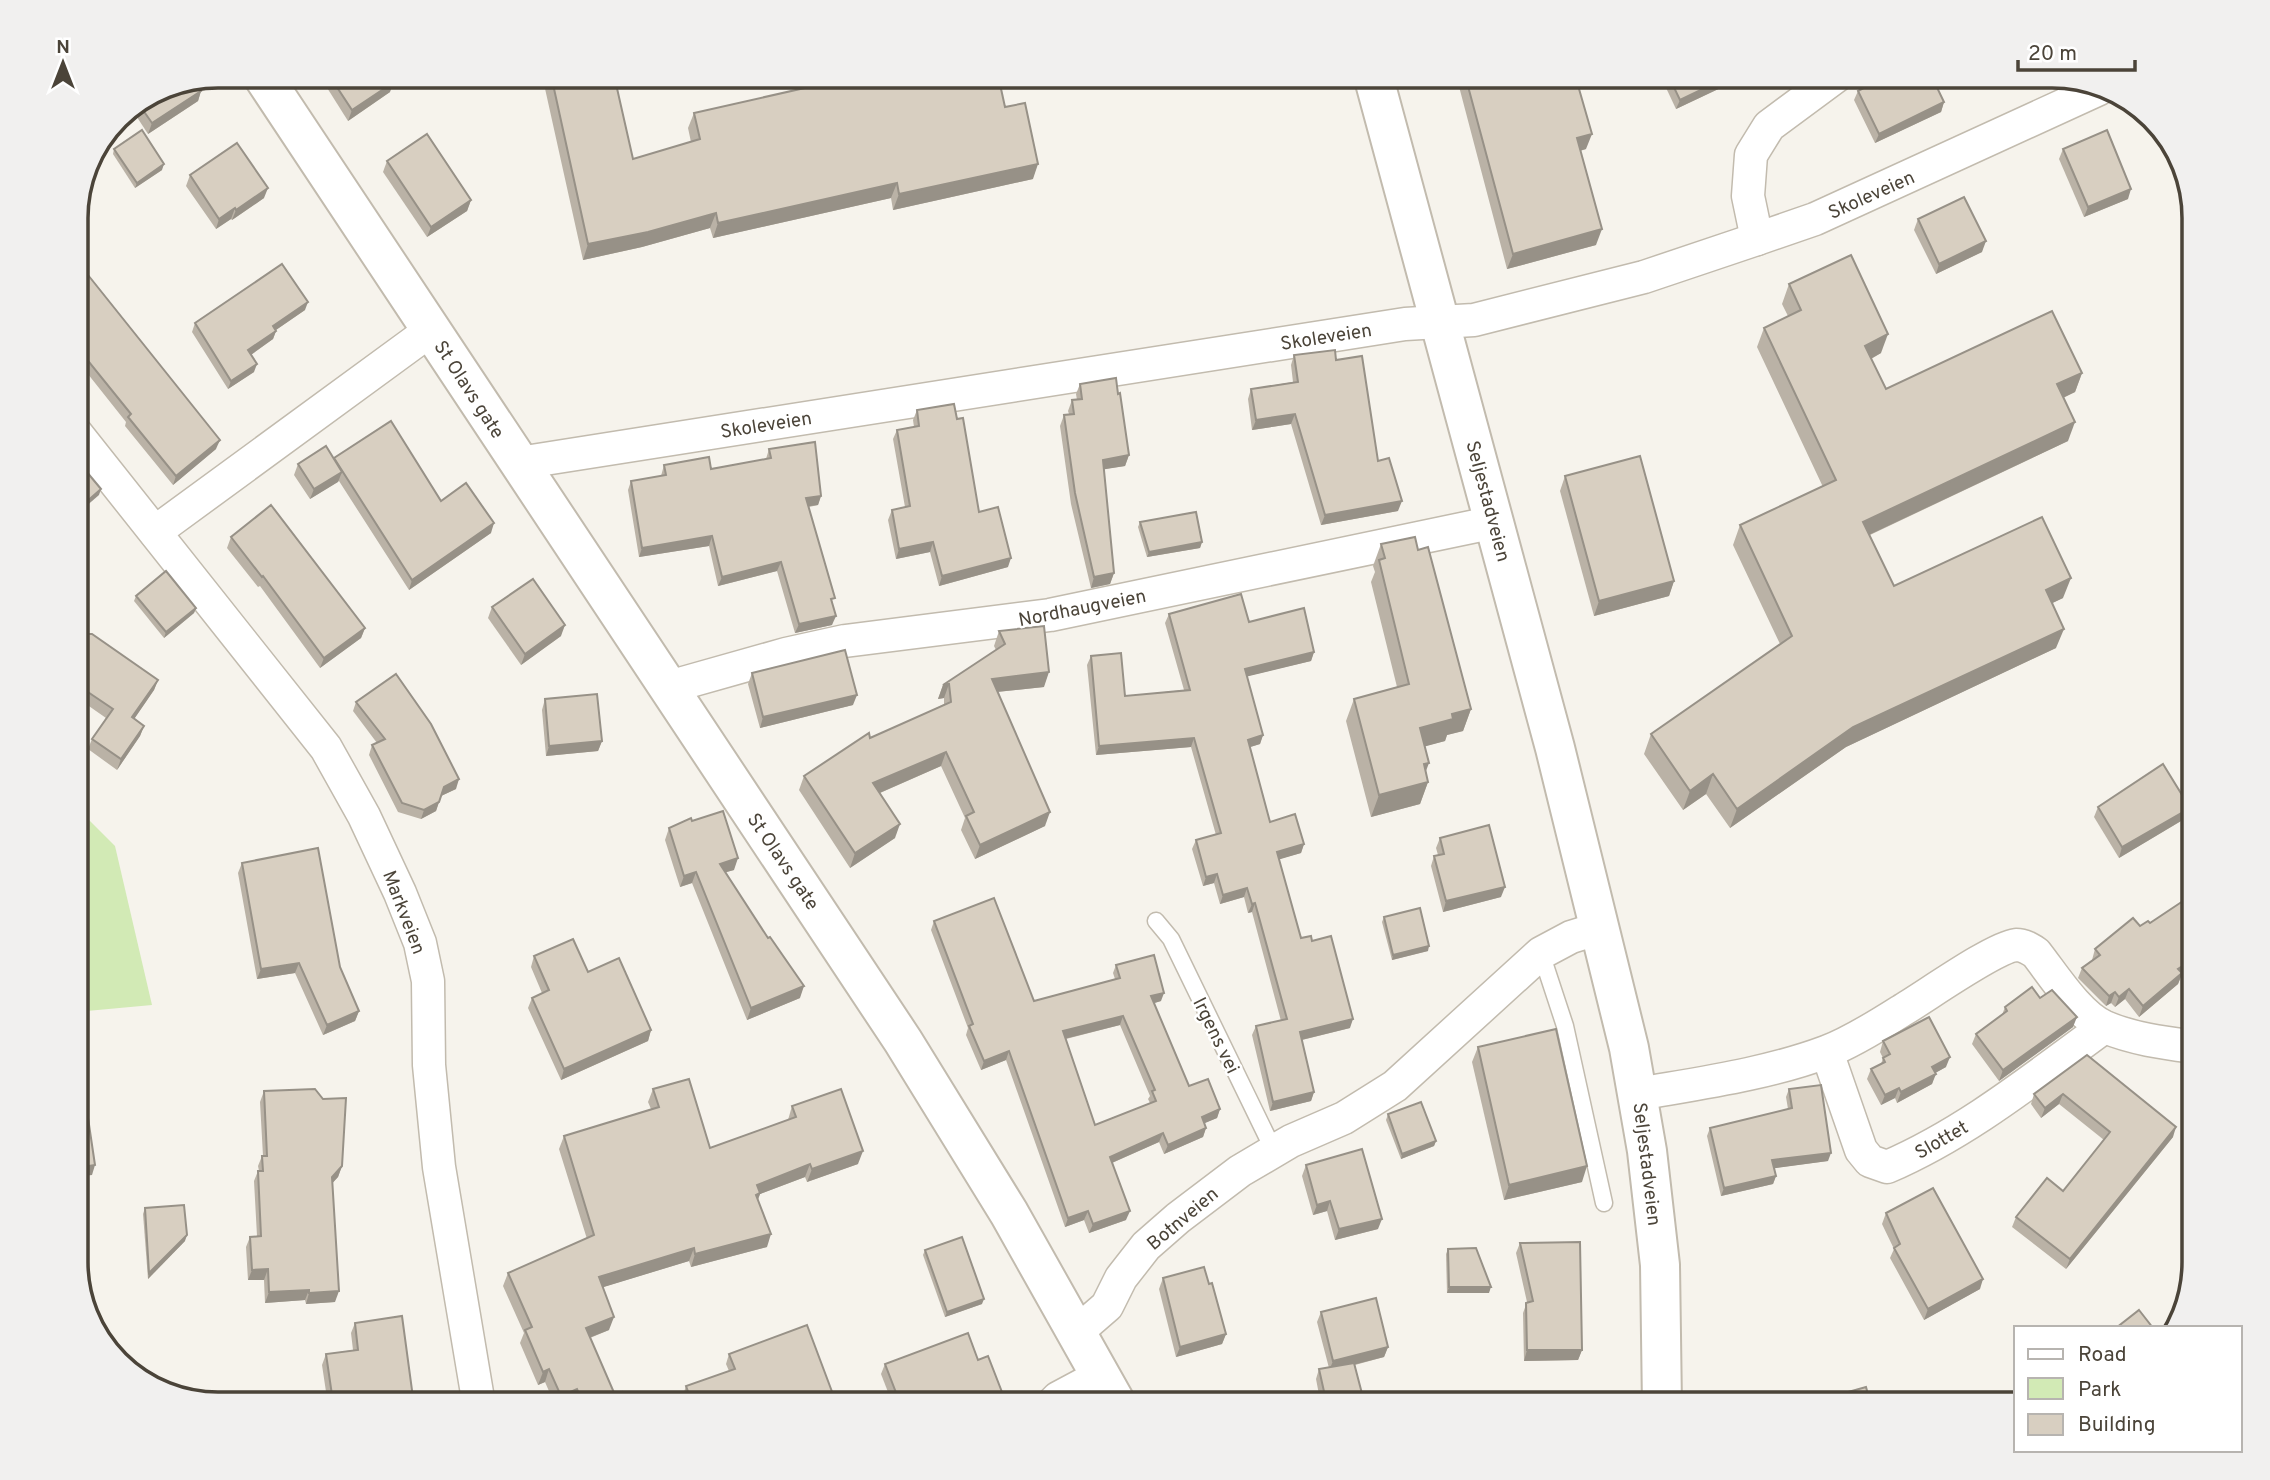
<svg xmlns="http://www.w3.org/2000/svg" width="2270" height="1480" viewBox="0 0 2270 1480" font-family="Overpass,sans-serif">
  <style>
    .green { fill: #d2eab5 }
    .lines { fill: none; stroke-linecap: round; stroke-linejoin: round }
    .service-casing { stroke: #c2bbae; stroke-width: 19 }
    .minor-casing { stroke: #c2bbae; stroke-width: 35 }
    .tertiary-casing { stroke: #c2bbae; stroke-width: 42 }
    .service { stroke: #fff; stroke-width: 16 }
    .minor { stroke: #fff; stroke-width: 32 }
    .tertiary { stroke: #fff; stroke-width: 38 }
    .wall { fill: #bab2a6; fill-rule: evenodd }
    .shaded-wall { fill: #979187 }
    .building { fill: #d8cfc1; stroke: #979187; stroke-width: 2; fill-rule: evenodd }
    .labels { text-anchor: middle; stroke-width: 5; stroke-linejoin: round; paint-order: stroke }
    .street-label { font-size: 19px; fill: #4b4439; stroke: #fff }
    .rim { fill: none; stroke: #4b4439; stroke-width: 3.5 }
  </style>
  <rect width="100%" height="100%" fill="#f6f3ec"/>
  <path class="green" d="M 76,807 L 115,846 L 152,1005 L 76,1012 Z"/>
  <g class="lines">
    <g class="service-casing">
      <g id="service">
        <path d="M 1156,921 L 1171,939 L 1274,1151"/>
        <path d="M 1541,953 L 1565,1026 L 1604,1203"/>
      </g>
    </g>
    <g class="minor-casing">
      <g id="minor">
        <path d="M 1757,239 L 1748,196 L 1751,155 L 1769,126 L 1838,75"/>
        <path d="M 76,433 L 326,748 L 364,816 L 400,893 L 420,943 L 428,981 L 429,1065 L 439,1167 L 479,1405"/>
        <path d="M 519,463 L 1405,324 L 1474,320 L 1644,277 L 1757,239 L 1815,219 L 2099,89"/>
        <path d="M 155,532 L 431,330"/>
        <path d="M 669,687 L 786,654 L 845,641 L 1050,615 L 1495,522"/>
        <path d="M 1827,1052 L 1861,1150 L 1870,1161 L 1887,1167 C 1966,1133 2034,1078 2104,1027"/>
        <path d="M 1639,1094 C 1701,1083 1767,1074 1826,1052 C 1850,1043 1879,1025 1901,1011 C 1925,997 1993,948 2016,945 C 2024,945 2030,949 2036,953 C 2054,976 2079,1016 2105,1027 C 2133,1039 2165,1043 2195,1047"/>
        <path d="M 1077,1332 L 1107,1306 L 1121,1278 L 1146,1246 L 1178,1218 L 1240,1171 L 1291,1141 L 1344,1118 L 1395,1086 L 1541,953 L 1571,937 L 1600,928"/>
        <path d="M 1051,1405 L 1058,1398 L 1101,1375"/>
      </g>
    </g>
    <g class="tertiary-casing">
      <g id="tertiary">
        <path d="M 262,75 L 903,1041 L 1009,1213 L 1117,1405"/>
        <path d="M 1373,75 L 1555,748 L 1629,1048 L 1647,1151 L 1660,1265 L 1662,1405"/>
      </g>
    </g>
    <use href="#service" class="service"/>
    <use href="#minor" class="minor"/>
    <use href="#tertiary" class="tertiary"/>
  </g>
  <g class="wall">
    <path d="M 319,75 L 389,75 L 390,92 L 348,121 Z"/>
    <path d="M 542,75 L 614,75 L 633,159 L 691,142 L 688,128 L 694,113 L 1005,107 L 1033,179 L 893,210 L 891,198 L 713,238 L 710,228 L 642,247 L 583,260 Z"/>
    <path d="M 1456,75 L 1575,75 L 1586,149 L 1580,151 L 1596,245 L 1507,269 Z"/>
    <path d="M 1660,75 L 1748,75 L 1676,109 Z"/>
    <path d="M 1868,77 L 1944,102 L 1941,112 L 1875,143 L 1854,100 L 1858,91 L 1864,87 Z"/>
    <path d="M 164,86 L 201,91 L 198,101 L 148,134 L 131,108 Z"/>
    <path d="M 114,149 L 162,170 L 135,188 L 113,154 Z"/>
    <path d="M 2063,149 L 2128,199 L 2084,217 L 2059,159 Z"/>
    <path d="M 387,161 L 471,200 L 467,211 L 427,237 L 383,172 Z"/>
    <path d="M 190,175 L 264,198 L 232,220 L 231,219 L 216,229 L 186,186 Z"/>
    <path d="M 1918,219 L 1982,252 L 1936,274 L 1914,230 Z"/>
    <path d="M 76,260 L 216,449 L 173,485 L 125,426 L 126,422 L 76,359 Z"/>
    <path d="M 1789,284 L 1881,353 L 1871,359 L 1886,389 L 2082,373 L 2075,392 L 2063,398 L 2068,441 L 1870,535 L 1894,586 L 2063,598 L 2052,603 L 2056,648 L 1846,747 L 1730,828 L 1706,794 L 1683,810 L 1644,754 L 1651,734 L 1780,644 L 1733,545 L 1740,525 L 1823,487 L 1757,347 L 1764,328 L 1788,316 L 1782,304 Z"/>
    <path d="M 305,310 L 276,330 L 276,331 L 273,339 L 251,355 L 254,372 L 228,389 L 192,332 L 195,323 Z"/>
    <path d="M 1294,355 L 1336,360 L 1398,511 L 1321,525 L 1291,424 L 1252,430 L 1248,399 L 1251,389 L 1293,382 L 1291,365 Z"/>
    <path d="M 1080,384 L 1129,455 L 1125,466 L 1104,469 L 1114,573 L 1110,584 L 1091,588 L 1071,504 L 1060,426 L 1064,415 L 1069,414 L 1068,411 L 1072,400 L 1077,400 L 1076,394 Z"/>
    <path d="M 917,410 L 957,419 L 979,512 L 1008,567 L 939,586 L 930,552 L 896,559 L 888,520 L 892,510 L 905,507 L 893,439 L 897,430 L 914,427 L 913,420 Z"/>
    <path d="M 769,449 L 821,496 L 818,505 L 809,507 L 833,604 L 832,625 L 795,633 L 777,571 L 718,586 L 709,546 L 639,557 L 628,490 L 631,481 L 661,476 L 664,465 L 711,469 L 766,459 Z"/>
    <path d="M 333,458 L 441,501 L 491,533 L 409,590 L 339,481 L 310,499 L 294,475 L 298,464 Z"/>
    <path d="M 1565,476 L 1674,581 L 1669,596 L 1594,616 L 1560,491 Z"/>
    <path d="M 1140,522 L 1202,542 L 1200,548 L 1147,557 L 1138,527 Z"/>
    <path d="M 231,537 L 365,628 L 361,638 L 320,668 L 260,586 L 258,587 L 227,548 Z"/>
    <path d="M 1381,544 L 1471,709 L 1463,731 L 1447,735 L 1445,741 L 1425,746 L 1426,772 L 1428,782 L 1420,804 L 1371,817 L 1346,721 L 1354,699 L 1397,687 L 1371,582 L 1375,572 L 1373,566 Z"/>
    <path d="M 136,596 L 196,608 L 194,613 L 164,638 L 134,601 Z"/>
    <path d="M 492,607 L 561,636 L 521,665 L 488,618 Z"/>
    <path d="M 1169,614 L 1249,622 L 1314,652 L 1311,661 L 1247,676 L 1263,735 L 1260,744 L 1250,747 L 1270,822 L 1304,844 L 1301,853 L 1279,859 L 1301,938 L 1312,941 L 1350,1028 L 1302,1040 L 1314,1092 L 1311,1101 L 1270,1111 L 1252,1035 L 1256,1026 L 1281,1021 L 1252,912 L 1248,913 L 1244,897 L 1220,904 L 1214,883 L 1203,886 L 1192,849 L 1196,840 L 1216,835 L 1191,747 L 1096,755 L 1087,665 L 1091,656 L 1125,696 L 1184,690 L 1165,623 Z"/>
    <path d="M 999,631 L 1044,687 L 997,692 L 1045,826 L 975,859 L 961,830 L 965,818 L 941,766 L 880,793 L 895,838 L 850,868 L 799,790 L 804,776 L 944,704 L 944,698 L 938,699 L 943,685 L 996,650 L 994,646 Z"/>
    <path d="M 76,640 L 158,680 L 154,690 L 134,719 L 144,726 L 140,736 L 117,770 L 88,749 L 92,739 L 106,718 L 76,697 Z"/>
    <path d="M 752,673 L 853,705 L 760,728 L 748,684 Z"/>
    <path d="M 545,699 L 602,741 L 598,751 L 546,756 L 542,710 Z"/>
    <path d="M 356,702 L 456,789 L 441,796 L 436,811 L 421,819 L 398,812 L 369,755 L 372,745 L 377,743 L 353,711 Z"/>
    <path d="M 2098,807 L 2186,818 L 2119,858 L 2094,817 Z"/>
    <path d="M 669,828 L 734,870 L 726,872 L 800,998 L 747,1020 L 692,883 L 680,887 L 665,840 Z"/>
    <path d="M 1440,838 L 1501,897 L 1443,912 L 1431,866 L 1434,856 L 1438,855 L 1436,848 Z"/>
    <path d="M 242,863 L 340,967 L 359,1011 L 355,1021 L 323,1035 L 295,973 L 257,979 L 238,873 Z"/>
    <path d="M 2195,893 L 2195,966 L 2182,974 L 2178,984 L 2139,1017 L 2125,999 L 2115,1007 L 2111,1003 L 2106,1006 L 2078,978 L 2082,968 L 2092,960 L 2095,949 L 2140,926 L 2150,923 Z"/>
    <path d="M 1384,917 L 1428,951 L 1392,960 L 1382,922 Z"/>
    <path d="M 934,921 L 1034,1001 L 1115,979 L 1113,973 L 1116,965 L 1161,1001 L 1154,1003 L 1189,1086 L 1220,1109 L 1217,1118 L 1204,1123 L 1206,1128 L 1203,1137 L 1164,1154 L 1159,1142 L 1112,1163 L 1126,1220 L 1089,1233 L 1084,1220 L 1065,1227 L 1006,1060 L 981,1070 L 966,1035 L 968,1028 L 931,930 ZM 1120,1025 L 1150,1096 L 1148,1099 L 1150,1103 L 1095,1125 L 1066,1039 Z"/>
    <path d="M 534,956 L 588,972 L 651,1030 L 648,1041 L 561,1080 L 528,1008 L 532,998 L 542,993 L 531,967 Z"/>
    <path d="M 2040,998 L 2073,1027 L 1999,1081 L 1972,1044 L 1976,1034 L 2002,1015 L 2005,1007 Z"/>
    <path d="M 1883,1041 L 1946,1067 L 1935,1073 L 1932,1084 L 1897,1103 L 1895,1098 L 1881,1105 L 1867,1079 L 1871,1069 L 1881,1064 L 1883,1058 L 1880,1052 Z"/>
    <path d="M 1478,1047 L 1582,1182 L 1504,1200 L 1472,1062 Z"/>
    <path d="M 2087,1055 L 2173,1137 L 2066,1269 L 2012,1227 L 2016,1217 L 2063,1191 L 2104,1140 L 2059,1104 L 2041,1118 L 2031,1104 L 2034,1094 Z"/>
    <path d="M 653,1089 L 710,1148 L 788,1120 L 792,1106 L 858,1164 L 807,1182 L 805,1177 L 760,1194 L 758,1200 L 767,1247 L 691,1267 L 689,1261 L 603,1287 L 609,1330 L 590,1338 L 615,1395 L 627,1405 L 574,1405 L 573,1402 L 566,1405 L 555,1405 L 545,1382 L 538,1385 L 520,1343 L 524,1333 L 503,1286 L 508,1273 L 587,1239 L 559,1149 L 564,1136 L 651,1109 L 648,1102 Z"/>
    <path d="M 1789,1089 L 1828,1161 L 1774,1168 L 1776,1176 L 1773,1184 L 1721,1196 L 1707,1136 L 1710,1128 L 1788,1109 L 1786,1097 Z"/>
    <path d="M 264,1091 L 342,1166 L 338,1177 L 332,1183 L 335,1302 L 306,1304 L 305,1300 L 265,1303 L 264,1280 L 248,1280 L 246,1247 L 250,1237 L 257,1236 L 254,1181 L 258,1171 L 259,1171 L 258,1166 L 262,1156 L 263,1156 L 260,1102 Z"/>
    <path d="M 1388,1114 L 1436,1141 L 1434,1146 L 1401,1159 L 1386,1120 Z"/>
    <path d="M 1306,1165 L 1378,1229 L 1335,1240 L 1327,1211 L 1313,1215 L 1302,1176 Z"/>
    <path d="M 145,1208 L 185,1241 L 148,1279 L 143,1214 Z"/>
    <path d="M 1886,1213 L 1980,1289 L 1924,1320 L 1890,1258 L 1894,1249 L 1882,1224 Z"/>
    <path d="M 1520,1243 L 1582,1350 L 1578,1360 L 1524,1361 L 1523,1313 L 1527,1302 L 1516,1253 Z"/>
    <path d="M 1448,1249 L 1489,1293 L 1447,1293 L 1446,1254 Z"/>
    <path d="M 925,1250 L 982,1304 L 945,1317 L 923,1255 Z"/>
    <path d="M 1163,1278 L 1209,1284 L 1226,1334 L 1222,1344 L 1176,1357 L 1159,1289 Z"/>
    <path d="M 1321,1312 L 1388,1347 L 1384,1357 L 1355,1365 L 1365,1405 L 1321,1405 L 1316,1379 L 1319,1369 L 1329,1368 L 1317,1322 Z"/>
    <path d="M 355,1323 L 414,1405 L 328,1405 L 322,1365 L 326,1354 L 353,1350 L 351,1333 Z"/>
    <path d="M 729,1354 L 837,1405 L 686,1405 L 683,1395 L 686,1386 L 729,1371 L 726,1364 Z"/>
    <path d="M 978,1360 L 1007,1405 L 893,1405 L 881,1374 L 885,1364 Z"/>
  </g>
  <g class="shaded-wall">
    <path d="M 1732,75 L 1748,75 L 1676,109 L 1680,100 Z"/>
    <path d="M 394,82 L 390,92 L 348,121 L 352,110 Z"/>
    <path d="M 201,91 L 198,101 L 148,134 L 152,123 Z"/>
    <path d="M 1944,102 L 1941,112 L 1875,143 L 1879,134 Z"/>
    <path d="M 1592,134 L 1586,149 L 1571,153 L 1577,138 Z"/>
    <path d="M 164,164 L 162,170 L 135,188 L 137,183 Z"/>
    <path d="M 1038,164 L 1033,179 L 893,210 L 899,194 Z"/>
    <path d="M 897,183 L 891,198 L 713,238 L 718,223 Z"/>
    <path d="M 268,188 L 264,198 L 232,220 L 236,210 Z"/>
    <path d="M 2131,189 L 2128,199 L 2084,217 L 2088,207 Z"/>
    <path d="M 471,200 L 467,211 L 427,237 L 431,227 Z"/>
    <path d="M 235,208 L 231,219 L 216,229 L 219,219 Z"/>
    <path d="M 716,213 L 710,228 L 642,247 L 583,260 L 588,244 Z"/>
    <path d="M 1602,229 L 1596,245 L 1507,269 L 1513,254 Z"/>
    <path d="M 1986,241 L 1982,252 L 1936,274 L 1939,264 Z"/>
    <path d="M 308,302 L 305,310 L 270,334 L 273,326 Z"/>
    <path d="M 276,331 L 273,339 L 245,359 L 248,350 Z"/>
    <path d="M 1888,334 L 1881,353 L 1858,366 L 1865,346 Z"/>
    <path d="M 257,364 L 254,372 L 228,389 L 231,381 Z"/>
    <path d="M 2082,373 L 2075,392 L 2050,404 L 2057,384 Z"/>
    <path d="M 1295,414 L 1291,424 L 1252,430 L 1256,420 Z"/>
    <path d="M 2075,422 L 2068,441 L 1856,541 L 1863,522 Z"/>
    <path d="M 220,440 L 216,449 L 173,485 L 176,476 Z"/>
    <path d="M 1129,455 L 1125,466 L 1100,470 L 1103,460 Z"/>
    <path d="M 342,472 L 338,482 L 310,499 L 314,489 Z"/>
    <path d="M 101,489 L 99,495 L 76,515 L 76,511 Z"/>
    <path d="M 821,496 L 818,505 L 803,507 L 806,498 Z"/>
    <path d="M 1402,501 L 1398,511 L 1321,525 L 1325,515 Z"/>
    <path d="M 494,523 L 491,533 L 409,590 L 412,580 Z"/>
    <path d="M 712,536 L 709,546 L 639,557 L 642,548 Z"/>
    <path d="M 933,542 L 930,552 L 896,559 L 899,549 Z"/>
    <path d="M 1202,542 L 1200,548 L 1147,557 L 1149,552 Z"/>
    <path d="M 1011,558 L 1008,567 L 939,586 L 942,576 Z"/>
    <path d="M 781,562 L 777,571 L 718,586 L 722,577 Z"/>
    <path d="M 1114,573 L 1110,584 L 1091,588 L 1094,577 Z"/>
    <path d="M 2071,578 L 2063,598 L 2038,610 L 2046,590 Z"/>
    <path d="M 1674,581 L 1669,596 L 1594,616 L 1599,601 Z"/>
    <path d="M 196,608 L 194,613 L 164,638 L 166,632 Z"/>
    <path d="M 836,616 L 832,625 L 795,633 L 799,624 Z"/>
    <path d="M 565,625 L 561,636 L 521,665 L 525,654 Z"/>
    <path d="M 365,628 L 361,638 L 320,668 L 324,658 Z"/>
    <path d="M 2064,629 L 2056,648 L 1846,747 L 1730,828 L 1737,809 L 1853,727 Z"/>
    <path d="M 1314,652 L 1311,661 L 1241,678 L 1245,669 Z"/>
    <path d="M 1049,672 L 1044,687 L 986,693 L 992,679 Z"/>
    <path d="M 158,680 L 154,690 L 128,728 L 132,717 Z"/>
    <path d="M 949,684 L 944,698 L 938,699 L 943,685 Z"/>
    <path d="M 857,695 L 853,705 L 760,728 L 763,717 Z"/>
    <path d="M 1471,709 L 1463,731 L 1447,735 L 1445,741 L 1412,750 L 1420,728 L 1452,714 Z"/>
    <path d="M 144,726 L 140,736 L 117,770 L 121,759 Z"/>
    <path d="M 1263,735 L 1260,744 L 1244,749 L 1248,740 Z"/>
    <path d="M 1194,738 L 1191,747 L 1096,755 L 1099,746 Z"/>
    <path d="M 602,741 L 598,751 L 546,756 L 549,746 Z"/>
    <path d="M 946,752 L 941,766 L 868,798 L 873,783 Z"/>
    <path d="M 1429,763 L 1421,784 L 1428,782 L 1420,804 L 1371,817 L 1379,795 L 1424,764 Z"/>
    <path d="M 1713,774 L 1706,794 L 1683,810 L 1690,791 Z"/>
    <path d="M 459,779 L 456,789 L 441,796 L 444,787 Z"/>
    <path d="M 439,802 L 436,811 L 421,819 L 424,810 Z"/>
    <path d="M 2190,808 L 2186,818 L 2119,858 L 2122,847 Z"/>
    <path d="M 1050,812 L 1045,826 L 975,859 L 980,845 Z"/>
    <path d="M 900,824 L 895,838 L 850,868 L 855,853 Z"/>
    <path d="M 1304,844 L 1301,853 L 1274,861 L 1277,852 Z"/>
    <path d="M 738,858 L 734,870 L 716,875 L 720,864 Z"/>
    <path d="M 696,872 L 692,883 L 680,887 L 684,876 Z"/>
    <path d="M 1217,874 L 1214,883 L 1203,886 L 1206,877 Z"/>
    <path d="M 1505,887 L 1501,897 L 1443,912 L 1446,901 Z"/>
    <path d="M 1247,888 L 1244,897 L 1220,904 L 1223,895 Z"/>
    <path d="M 1255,903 L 1252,912 L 1248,913 L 1252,904 Z"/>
    <path d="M 1429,946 L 1428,951 L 1392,960 L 1393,955 Z"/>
    <path d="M 2195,958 L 2195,966 L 2182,974 L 2178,984 L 2139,1017 L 2143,1006 L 2178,969 Z"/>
    <path d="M 299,963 L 295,973 L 257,979 L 261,969 Z"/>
    <path d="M 804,986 L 800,998 L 747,1020 L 751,1008 Z"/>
    <path d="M 2129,989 L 2125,999 L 2115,1007 L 2119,997 Z"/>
    <path d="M 2115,992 L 2111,1003 L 2106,1006 L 2109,996 Z"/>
    <path d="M 1164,993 L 1161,1001 L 1148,1005 L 1151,996 Z"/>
    <path d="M 359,1011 L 355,1021 L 323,1035 L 327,1025 Z"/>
    <path d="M 1123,1016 L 1120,1025 L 1060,1040 L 1063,1031 Z"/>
    <path d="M 2077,1017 L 2073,1027 L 1999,1081 L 2003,1070 Z"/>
    <path d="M 1353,1019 L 1350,1028 L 1297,1041 L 1300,1032 Z"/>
    <path d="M 651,1030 L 648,1041 L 561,1080 L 564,1069 Z"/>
    <path d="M 1009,1051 L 1006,1060 L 981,1070 L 984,1061 Z"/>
    <path d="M 1950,1057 L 1946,1067 L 1928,1077 L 1932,1067 Z"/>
    <path d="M 1936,1074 L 1932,1084 L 1897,1103 L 1901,1092 Z"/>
    <path d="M 1899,1088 L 1895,1098 L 1881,1105 L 1885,1095 Z"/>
    <path d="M 1314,1092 L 1311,1101 L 1270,1111 L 1273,1102 Z"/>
    <path d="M 2063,1094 L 2059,1104 L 2041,1118 L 2045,1108 Z"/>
    <path d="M 1220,1109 L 1217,1118 L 1198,1126 L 1202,1117 Z"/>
    <path d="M 2176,1127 L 2173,1137 L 2066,1269 L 2070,1259 Z"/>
    <path d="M 1206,1128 L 1203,1137 L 1164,1154 L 1168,1145 Z"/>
    <path d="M 1163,1133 L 1159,1142 L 1107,1165 L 1110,1157 Z"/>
    <path d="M 1436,1141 L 1434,1146 L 1401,1159 L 1402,1154 Z"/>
    <path d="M 863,1151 L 858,1164 L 807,1182 L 812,1169 Z"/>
    <path d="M 1831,1153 L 1828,1161 L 1769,1169 L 1772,1160 Z"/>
    <path d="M 810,1164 L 805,1177 L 760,1194 L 755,1206 L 757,1185 Z"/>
    <path d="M 95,1165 L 92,1175 L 76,1177 L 76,1168 Z"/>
    <path d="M 342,1166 L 338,1177 L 328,1188 L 332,1177 Z"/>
    <path d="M 1587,1166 L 1582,1182 L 1504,1200 L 1509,1185 Z"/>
    <path d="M 1776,1176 L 1773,1184 L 1721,1196 L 1724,1188 Z"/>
    <path d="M 1330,1201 L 1327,1211 L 1313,1215 L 1317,1205 Z"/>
    <path d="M 1088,1211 L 1084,1220 L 1065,1227 L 1068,1218 Z"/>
    <path d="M 1130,1211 L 1126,1220 L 1089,1233 L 1093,1224 Z"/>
    <path d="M 1382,1219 L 1378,1229 L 1335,1240 L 1339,1229 Z"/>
    <path d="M 771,1234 L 767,1247 L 691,1267 L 695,1254 Z"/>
    <path d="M 187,1235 L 185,1241 L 148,1279 L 149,1273 Z"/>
    <path d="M 694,1248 L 689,1261 L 594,1290 L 599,1277 Z"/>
    <path d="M 268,1269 L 264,1280 L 248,1280 L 252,1270 Z"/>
    <path d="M 1983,1279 L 1980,1289 L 1924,1320 L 1928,1309 Z"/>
    <path d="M 1449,1287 L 1491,1287 L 1489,1293 L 1447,1293 Z"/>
    <path d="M 309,1290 L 305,1300 L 265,1303 L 269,1292 Z"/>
    <path d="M 339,1291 L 335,1302 L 306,1304 L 309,1293 Z"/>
    <path d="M 984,1299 L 982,1304 L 945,1317 L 947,1312 Z"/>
    <path d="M 614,1317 L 609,1330 L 581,1341 L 586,1328 Z"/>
    <path d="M 1226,1334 L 1222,1344 L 1176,1357 L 1180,1347 Z"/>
    <path d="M 1388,1347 L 1384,1357 L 1329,1371 L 1333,1361 Z"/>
    <path d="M 1527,1350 L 1582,1350 L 1578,1360 L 1524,1361 Z"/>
    <path d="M 549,1369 L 545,1382 L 538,1385 L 543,1372 Z"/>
    <path d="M 577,1389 L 573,1402 L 566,1405 L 558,1405 L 561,1396 Z"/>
    <path d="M 365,1399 L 363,1405 L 332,1405 L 333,1402 Z"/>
  </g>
  <g class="building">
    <path d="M 329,75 L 389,75 L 394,82 L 352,110 Z"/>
    <path d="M 551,75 L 614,75 L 633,159 L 700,139 L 694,113 L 862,75 L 998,75 L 1005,107 L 1025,103 L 1038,164 L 899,194 L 897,183 L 718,223 L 716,213 L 648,232 L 588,244 Z"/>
    <path d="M 1465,75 L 1575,75 L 1592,134 L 1577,138 L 1602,229 L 1513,254 Z"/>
    <path d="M 1668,75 L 1732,75 L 1680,100 Z"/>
    <path d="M 1871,75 L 1931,75 L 1944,102 L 1879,134 L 1858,91 L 1871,84 L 1868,77 Z"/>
    <path d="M 194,80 L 201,91 L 152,123 L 138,103 L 164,86 Z"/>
    <path d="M 142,130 L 164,164 L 137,183 L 114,149 Z"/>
    <path d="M 2107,130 L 2131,189 L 2088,207 L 2063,149 Z"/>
    <path d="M 427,134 L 471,200 L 431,227 L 387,161 Z"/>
    <path d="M 237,143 L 268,188 L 236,210 L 235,208 L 219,219 L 190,175 Z"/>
    <path d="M 1964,197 L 1986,241 L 1939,264 L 1918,219 Z"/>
    <path d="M 1851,255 L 1888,334 L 1865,346 L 1886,389 L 2052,311 L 2082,373 L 2057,384 L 2075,422 L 1863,522 L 1894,586 L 2042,517 L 2071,578 L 2046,590 L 2064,629 L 1853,727 L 1737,809 L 1713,774 L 1690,791 L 1651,734 L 1792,636 L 1740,525 L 1836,480 L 1764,328 L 1801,310 L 1789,284 Z"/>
    <path d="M 76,260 L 220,440 L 176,476 L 128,417 L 131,414 L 76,346 Z"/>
    <path d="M 282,264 L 308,302 L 273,326 L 276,331 L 248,350 L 257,364 L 231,381 L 195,323 Z"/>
    <path d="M 1335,350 L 1336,360 L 1362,356 L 1378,461 L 1389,458 L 1402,501 L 1325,515 L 1295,414 L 1256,420 L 1251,389 L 1298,382 L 1294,355 Z"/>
    <path d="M 1116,378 L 1118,394 L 1120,393 L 1129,455 L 1103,460 L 1114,573 L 1094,577 L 1075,493 L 1064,415 L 1074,414 L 1072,400 L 1082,399 L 1080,384 Z"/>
    <path d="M 954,404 L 957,419 L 963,418 L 979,512 L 998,507 L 1011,558 L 942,576 L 933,542 L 899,549 L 892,510 L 910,506 L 897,430 L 919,426 L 917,410 Z"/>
    <path d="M 391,421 L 441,501 L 466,483 L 494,523 L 412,580 L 334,458 Z"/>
    <path d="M 815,442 L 821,496 L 806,498 L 835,598 L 831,599 L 836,616 L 799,624 L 781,562 L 722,577 L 712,536 L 642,548 L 631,481 L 666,475 L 664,465 L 709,457 L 711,469 L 771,458 L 769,449 Z"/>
    <path d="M 326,446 L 342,472 L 314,489 L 298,464 Z"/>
    <path d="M 1640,456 L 1674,581 L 1599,601 L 1565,476 Z"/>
    <path d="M 76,459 L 101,489 L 76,511 Z"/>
    <path d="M 271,505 L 365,628 L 324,658 L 263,576 L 262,577 L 231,537 Z"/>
    <path d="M 1196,512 L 1202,542 L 1149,552 L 1140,522 Z"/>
    <path d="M 1415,537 L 1418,550 L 1428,547 L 1471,709 L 1452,714 L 1453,719 L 1420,728 L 1429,763 L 1424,764 L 1428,782 L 1379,795 L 1354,699 L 1409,684 L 1379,560 L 1385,558 L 1381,544 Z"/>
    <path d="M 166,571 L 196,608 L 166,632 L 136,596 Z"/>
    <path d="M 533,579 L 565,625 L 525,654 L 492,607 Z"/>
    <path d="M 1241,594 L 1249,622 L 1304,608 L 1314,652 L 1245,669 L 1263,735 L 1248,740 L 1270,822 L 1295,814 L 1304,844 L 1277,852 L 1301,938 L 1311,936 L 1312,941 L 1331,936 L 1353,1019 L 1300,1032 L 1314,1092 L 1273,1102 L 1256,1026 L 1287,1019 L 1255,903 L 1252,904 L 1247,888 L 1223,895 L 1217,874 L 1206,877 L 1196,840 L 1221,833 L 1194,738 L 1099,746 L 1091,656 L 1121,653 L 1125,696 L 1190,690 L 1169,614 Z"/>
    <path d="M 1044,626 L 1049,672 L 992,679 L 1050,812 L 980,845 L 966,816 L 974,812 L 946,752 L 873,783 L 900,824 L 855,853 L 804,776 L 869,733 L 870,738 L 951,702 L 949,684 L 943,685 L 1005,644 L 999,631 Z"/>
    <path d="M 80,634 L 92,634 L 158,680 L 132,717 L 144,726 L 121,759 L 92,739 L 113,709 L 76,684 L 76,640 Z"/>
    <path d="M 845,650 L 857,695 L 763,717 L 752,673 Z"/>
    <path d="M 396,674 L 431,724 L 459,779 L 444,787 L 439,802 L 424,810 L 402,803 L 372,745 L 385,739 L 356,702 Z"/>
    <path d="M 597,694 L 602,741 L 549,746 L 545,699 Z"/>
    <path d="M 2163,764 L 2190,808 L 2122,847 L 2098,807 Z"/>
    <path d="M 723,811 L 738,858 L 720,864 L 768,938 L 770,937 L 804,986 L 751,1008 L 696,872 L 684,876 L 669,828 L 691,818 L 692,821 Z"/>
    <path d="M 1489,825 L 1505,887 L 1446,901 L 1434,856 L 1444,854 L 1440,838 Z"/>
    <path d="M 318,848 L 340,967 L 359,1011 L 327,1025 L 299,963 L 261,969 L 242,863 Z"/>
    <path d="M 2195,893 L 2195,958 L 2178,969 L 2182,973 L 2143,1006 L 2129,989 L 2119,997 L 2115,992 L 2109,996 L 2082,968 L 2100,955 L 2095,949 L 2133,918 L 2140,926 L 2148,921 L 2150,923 Z"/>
    <path d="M 994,898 L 1034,1001 L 1120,978 L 1116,965 L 1154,955 L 1164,993 L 1151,996 L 1189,1086 L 1208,1079 L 1220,1109 L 1202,1117 L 1206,1128 L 1168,1145 L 1163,1133 L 1110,1157 L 1130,1211 L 1093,1224 L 1088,1211 L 1068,1218 L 1009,1051 L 984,1061 L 969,1026 L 973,1024 L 934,921 ZM 1123,1016 L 1155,1090 L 1152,1091 L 1156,1101 L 1095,1125 L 1063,1031 Z"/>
    <path d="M 1420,908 L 1429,946 L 1393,955 L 1384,917 Z"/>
    <path d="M 573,939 L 588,972 L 619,958 L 651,1030 L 564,1069 L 532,998 L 549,990 L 534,956 Z"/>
    <path d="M 2032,987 L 2040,998 L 2052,990 L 2077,1017 L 2003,1070 L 1976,1034 L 2007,1011 L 2005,1007 Z"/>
    <path d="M 1929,1017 L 1950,1057 L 1932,1067 L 1936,1074 L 1901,1092 L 1899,1088 L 1885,1095 L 1871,1069 L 1885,1062 L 1883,1058 L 1890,1054 L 1883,1041 Z"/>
    <path d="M 1556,1029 L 1587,1166 L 1509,1185 L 1478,1047 Z"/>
    <path d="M 2087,1055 L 2176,1127 L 2070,1259 L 2016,1217 L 2047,1178 L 2063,1191 L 2110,1132 L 2063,1094 L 2045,1108 L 2034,1094 Z"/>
    <path d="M 689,1079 L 710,1148 L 796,1117 L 792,1106 L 841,1089 L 863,1151 L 812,1169 L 810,1164 L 757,1185 L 760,1193 L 756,1195 L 771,1234 L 695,1254 L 694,1248 L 599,1277 L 614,1317 L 586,1328 L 615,1395 L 622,1392 L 627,1405 L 584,1405 L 577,1389 L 561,1396 L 549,1369 L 543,1372 L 525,1330 L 532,1327 L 508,1273 L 594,1235 L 564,1136 L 659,1107 L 653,1089 Z"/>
    <path d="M 1821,1085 L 1831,1153 L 1772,1160 L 1776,1176 L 1724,1188 L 1710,1128 L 1792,1108 L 1789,1089 Z"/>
    <path d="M 315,1089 L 323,1099 L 346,1098 L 342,1166 L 332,1177 L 339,1291 L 309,1293 L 309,1290 L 269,1292 L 268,1269 L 252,1270 L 250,1237 L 261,1236 L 258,1171 L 263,1171 L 262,1156 L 267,1156 L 264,1091 Z"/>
    <path d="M 1421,1102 L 1436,1141 L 1402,1154 L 1388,1114 Z"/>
    <path d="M 88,1118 L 95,1165 L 76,1168 L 76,1120 Z"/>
    <path d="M 1362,1149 L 1382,1219 L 1339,1229 L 1330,1201 L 1317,1205 L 1306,1165 Z"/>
    <path d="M 1933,1188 L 1983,1279 L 1928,1309 L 1894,1248 L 1900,1244 L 1886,1213 Z"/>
    <path d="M 184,1205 L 187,1235 L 149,1273 L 145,1208 Z"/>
    <path d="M 962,1237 L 984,1299 L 947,1312 L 925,1250 Z"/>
    <path d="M 1580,1242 L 1582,1350 L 1527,1350 L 1526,1303 L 1533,1301 L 1520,1243 Z"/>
    <path d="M 1476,1248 L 1491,1287 L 1449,1287 L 1448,1249 Z"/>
    <path d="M 1204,1267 L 1209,1284 L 1212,1283 L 1226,1334 L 1180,1347 L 1163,1278 Z"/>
    <path d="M 1376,1298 L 1388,1347 L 1333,1361 L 1321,1312 Z"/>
    <path d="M 2139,1310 L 2153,1328 L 2116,1328 Z"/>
    <path d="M 402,1316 L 414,1405 L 366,1405 L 365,1399 L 333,1402 L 326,1354 L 358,1350 L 355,1323 Z"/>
    <path d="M 807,1325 L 837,1405 L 693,1405 L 686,1386 L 735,1369 L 729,1354 Z"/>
    <path d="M 968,1333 L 978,1360 L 988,1356 L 1007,1405 L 896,1405 L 900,1403 L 885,1364 Z"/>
    <path d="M 1354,1363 L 1365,1405 L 1327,1405 L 1319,1369 Z"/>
    <path d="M 1866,1387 L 1871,1405 L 1817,1405 L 1816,1401 Z"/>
    <path d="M 1579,1395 L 1582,1405 L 1545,1405 Z"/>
  </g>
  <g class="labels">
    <g class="street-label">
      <text transform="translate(1871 194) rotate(-24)" y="7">Skoleveien</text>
      <text transform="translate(1326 336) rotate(-9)" y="7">Skoleveien</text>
      <text transform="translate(470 389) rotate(57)" y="7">St Olavs gate</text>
      <text transform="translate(766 424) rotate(-9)" y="7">Skoleveien</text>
      <text transform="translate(1489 501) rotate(75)" y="7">Seljestadveien</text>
      <text transform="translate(1082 607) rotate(-11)" y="7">Nordhaugveien</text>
      <text transform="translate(784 861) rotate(56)" y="7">St Olavs gate</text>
      <text transform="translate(405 912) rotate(69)" y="7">Markveien</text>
      <text transform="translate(1217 1035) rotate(64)" y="7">Irgens vei</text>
      <text transform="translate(1941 1139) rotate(-30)" y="7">Slottet</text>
      <text transform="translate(1648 1164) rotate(83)" y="7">Seljestadveien</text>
      <text transform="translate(1182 1218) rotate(-40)" y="7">Botnveien</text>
    </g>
  </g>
  <path d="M0 0H2270V1480H0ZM218 88H2052A130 130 0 0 1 2182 218V1262A130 130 0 0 1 2052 1392H218A130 130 0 0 1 88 1262V218A130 130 0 0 1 218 88Z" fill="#f1f0ef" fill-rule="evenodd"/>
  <path class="rim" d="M218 88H2052A130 130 0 0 1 2182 218V1262A130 130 0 0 1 2052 1392H218A130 130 0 0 1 88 1262V218A130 130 0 0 1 218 88Z"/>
  <rect x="2014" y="1326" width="228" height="126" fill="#ffffff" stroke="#b7b4b0" stroke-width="2"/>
  <rect x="2028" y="1349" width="35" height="10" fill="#ffffff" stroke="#b7b4b0" stroke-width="2"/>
  <text x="2078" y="1361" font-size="21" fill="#4b4439">Road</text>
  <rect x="2028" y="1378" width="35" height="21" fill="#d2eab5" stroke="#b7b4b0" stroke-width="2"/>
  <text x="2078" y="1396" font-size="21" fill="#4b4439">Park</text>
  <rect x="2028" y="1414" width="35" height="21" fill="#d8cfc1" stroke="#b7b4b0" stroke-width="2"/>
  <text x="2078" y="1431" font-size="21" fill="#4b4439">Building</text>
  <g transform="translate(63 63)" stroke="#ffffff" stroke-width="5" paint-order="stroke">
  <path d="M0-5L12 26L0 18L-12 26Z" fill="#4b4439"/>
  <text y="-10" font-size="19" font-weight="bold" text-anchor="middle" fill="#4b4439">N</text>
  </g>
  <path d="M2018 60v10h117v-10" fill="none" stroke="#4b4439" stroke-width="3.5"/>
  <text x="2028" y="60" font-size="21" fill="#4b4439" stroke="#ffffff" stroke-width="5" paint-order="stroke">20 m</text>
</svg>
